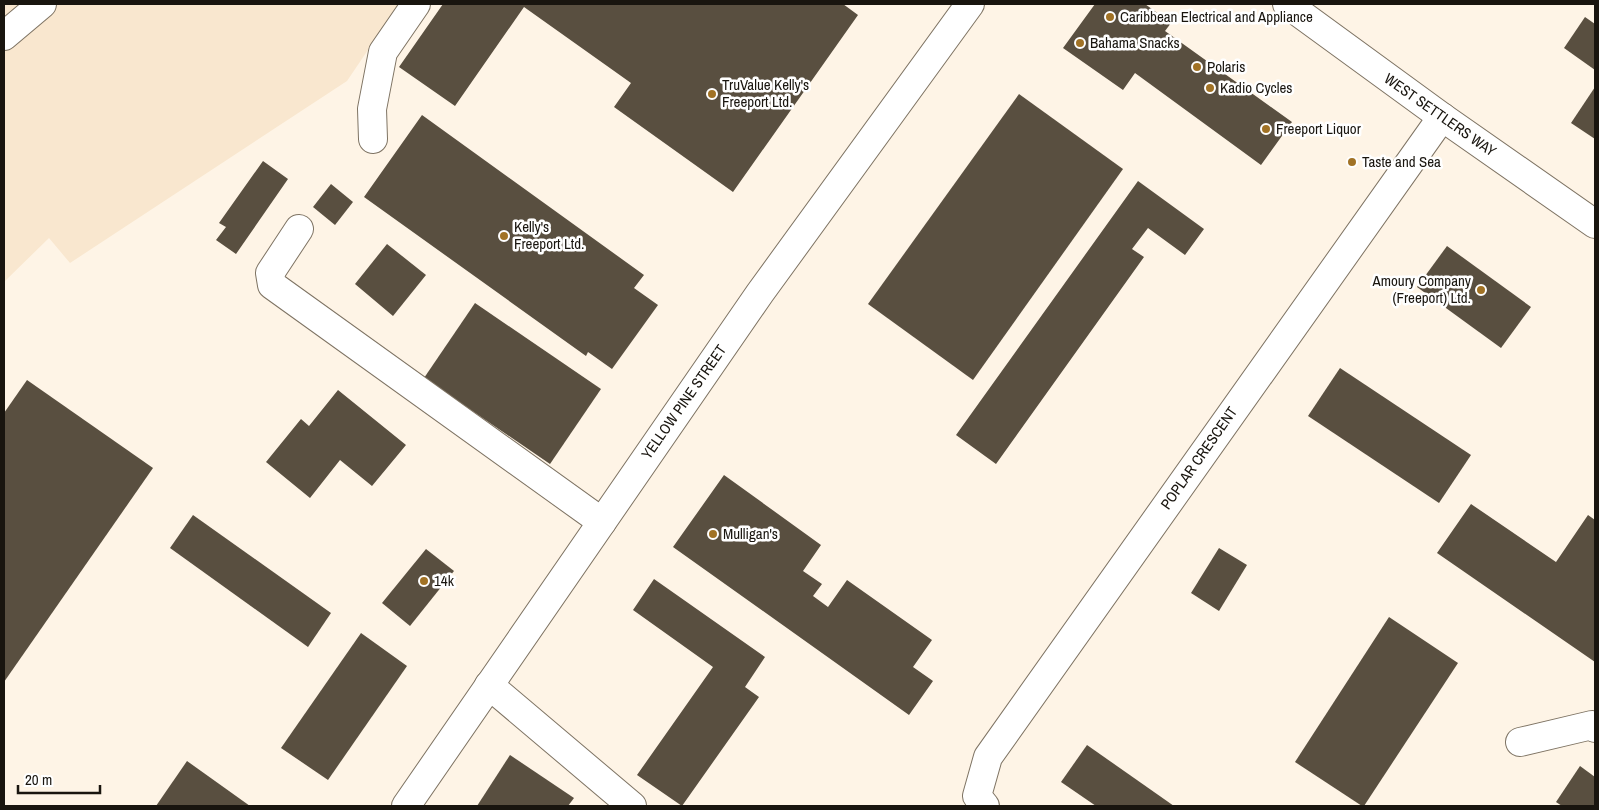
<svg xmlns="http://www.w3.org/2000/svg" width="1599" height="810" viewBox="0 0 1599 810" font-family="'Archivo Narrow',sans-serif">
  <style>
    .built { fill: #f9e7cf }
    .building { fill: #594f40 }
    .lines { fill: none; stroke-linecap: round; stroke-linejoin: round }
    .minor-casing { stroke: #7e7363; stroke-width: 30 }
    .minor { stroke: #fff; stroke-width: 28 }
    .poi-dot { fill: #a17225; stroke: #fff; stroke-width: 2 }
    .labels { text-anchor: middle; stroke-width: 5; stroke-linejoin: round; paint-order: stroke }
    .poi-label { font-size: 15px; fill: #19150f; stroke: #fff; text-anchor: start }
    .street-label { font-size: 15px; fill: #19150f; stroke: #fff }
  </style>
  <rect width="100%" height="100%" fill="#fef4e6"/>
  <path class="built" d="M 4,4 L 399,4 L 347,81 L 70,263 L 49,238 L 4,282 Z"/>
  <g class="building">
    <path d="M 443,4 L 843,4 L 858,15 L 733,192 L 614,107 L 631,83 L 524,7 L 455,106 L 399,67 Z"/>
    <path d="M 1095,4 L 1145,4 L 1171,23 L 1165,31 L 1292,122 L 1261,165 L 1135,73 L 1123,90 L 1063,48 Z"/>
    <path d="M 1585,17 L 1595,24 L 1595,70 L 1564,48 Z"/>
    <path d="M 1595,87 L 1595,139 L 1571,123 Z"/>
    <path d="M 1019,94 L 1123,169 L 973,380 L 868,304 Z"/>
    <path d="M 422,115 L 644,275 L 634,288 L 658,305 L 612,369 L 588,352 L 586,356 L 364,197 Z"/>
    <path d="M 263,161 L 288,179 L 236,254 L 216,240 L 226,227 L 219,223 Z"/>
    <path d="M 1138,181 L 1204,229 L 1185,255 L 1148,228 L 1132,249 L 1144,257 L 996,464 L 956,435 Z"/>
    <path d="M 331,184 L 353,202 L 335,225 L 313,207 Z"/>
    <path d="M 387,244 L 426,275 L 393,316 L 355,284 Z"/>
    <path d="M 1447,246 L 1531,307 L 1501,348 L 1417,287 Z"/>
    <path d="M 475,303 L 601,389 L 550,464 L 424,378 Z"/>
    <path d="M 1340,368 L 1471,455 L 1439,503 L 1308,416 Z"/>
    <path d="M 27,380 L 153,468 L 4,682 L 4,413 Z"/>
    <path d="M 338,390 L 406,445 L 372,486 L 340,460 L 310,498 L 266,462 L 301,419 L 309,426 Z"/>
    <path d="M 724,475 L 821,545 L 803,571 L 822,584 L 813,596 L 828,607 L 847,580 L 932,640 L 913,667 L 933,681 L 909,715 L 673,547 Z"/>
    <path d="M 1471,504 L 1556,562 L 1588,515 L 1595,520 L 1595,662 L 1437,553 Z"/>
    <path d="M 193,515 L 331,613 L 308,647 L 170,548 Z"/>
    <path d="M 1219,548 L 1247,565 L 1219,611 L 1191,593 Z"/>
    <path d="M 426,549 L 454,571 L 410,626 L 382,603 Z"/>
    <path d="M 654,579 L 765,657 L 745,687 L 759,697 L 682,806 L 637,775 L 713,667 L 633,610 Z"/>
    <path d="M 1389,617 L 1458,663 L 1364,806 L 1362,806 L 1295,762 Z"/>
    <path d="M 361,633 L 407,666 L 328,780 L 281,748 Z"/>
    <path d="M 1087,745 L 1174,806 L 1096,806 L 1061,782 Z"/>
    <path d="M 510,755 L 574,798 L 568,806 L 477,806 Z"/>
    <path d="M 187,761 L 250,806 L 156,806 Z"/>
    <path d="M 1580,766 L 1595,777 L 1595,806 L 1562,806 L 1556,802 Z"/>
  </g>
  <g class="lines">
    <g class="minor-casing">
      <g id="minor">
        <path d="M 1287,4 L 1442,117 L 1595,224"/>
        <path d="M 4,36 L 42,4"/>
        <path d="M 373,139 L 372,109 L 383,52 L 416,4"/>
        <path d="M 299,229 L 270,273 L 272,285 L 602,522"/>
        <path d="M 489,685 L 632,806"/>
        <path d="M 1520,742 L 1592,725 L 1595,728"/>
        <path d="M 406,806 L 760,293 L 970,4"/>
        <path d="M 985,806 L 977,796 L 988,757 L 1442,117"/>
      </g>
    </g>
    <use href="#minor" class="minor"/>
  </g>
  <g class="poi-dot">
    <circle cx="1110" cy="17" r="5"/>
    <circle cx="1080" cy="43" r="5"/>
    <circle cx="1197" cy="67" r="5"/>
    <circle cx="1210" cy="88" r="5"/>
    <circle cx="712" cy="94" r="5"/>
    <circle cx="1266" cy="129" r="5"/>
    <circle cx="1352" cy="162" r="5"/>
    <circle cx="504" cy="236" r="5"/>
    <circle cx="1481" cy="290" r="5"/>
    <circle cx="713" cy="534" r="5"/>
    <circle cx="424" cy="581" r="5"/>
  </g>
  <g class="labels">
    <g class="poi-label">
      <text x="1120" y="22">Caribbean Electrical and Appliance</text>
      <text x="1090" y="48">Bahama Snacks</text>
      <text x="1207" y="72">Polaris</text>
      <text x="722" y="90">TruValue Kelly's<tspan x="722" dy="17">Freeport Ltd.</tspan></text>
      <text x="1220" y="93">Kadio Cycles</text>
      <text x="1276" y="134">Freeport Liquor</text>
      <text x="1362" y="167">Taste and Sea</text>
      <text x="514" y="232">Kelly's<tspan x="514" dy="17">Freeport Ltd.</tspan></text>
      <text x="1471" y="286" text-anchor="end">Amoury Company<tspan x="1471" dy="17">(Freeport) Ltd.</tspan></text>
      <text x="723" y="539">Mulligan's</text>
      <text x="434" y="586">14k</text>
    </g>
    <g class="street-label">
      <text transform="translate(1440 115) rotate(35)" y="5">WEST SETTLERS WAY</text>
      <text transform="translate(684 402) rotate(-55)" y="5">YELLOW PINE STREET</text>
      <text transform="translate(1199 458) rotate(-55)" y="5">POPLAR CRESCENT</text>
    </g>
  </g>
  <rect width="1599" height="810" fill="none" stroke="#19150f" stroke-width="10"/>
  <path d="M18 785v8h82v-8" fill="none" stroke="#19150f" stroke-width="2.5"/>
  <text x="25" y="785" font-size="15" fill="#19150f" stroke="#ffffff" stroke-width="4" paint-order="stroke">20 m</text>
</svg>
